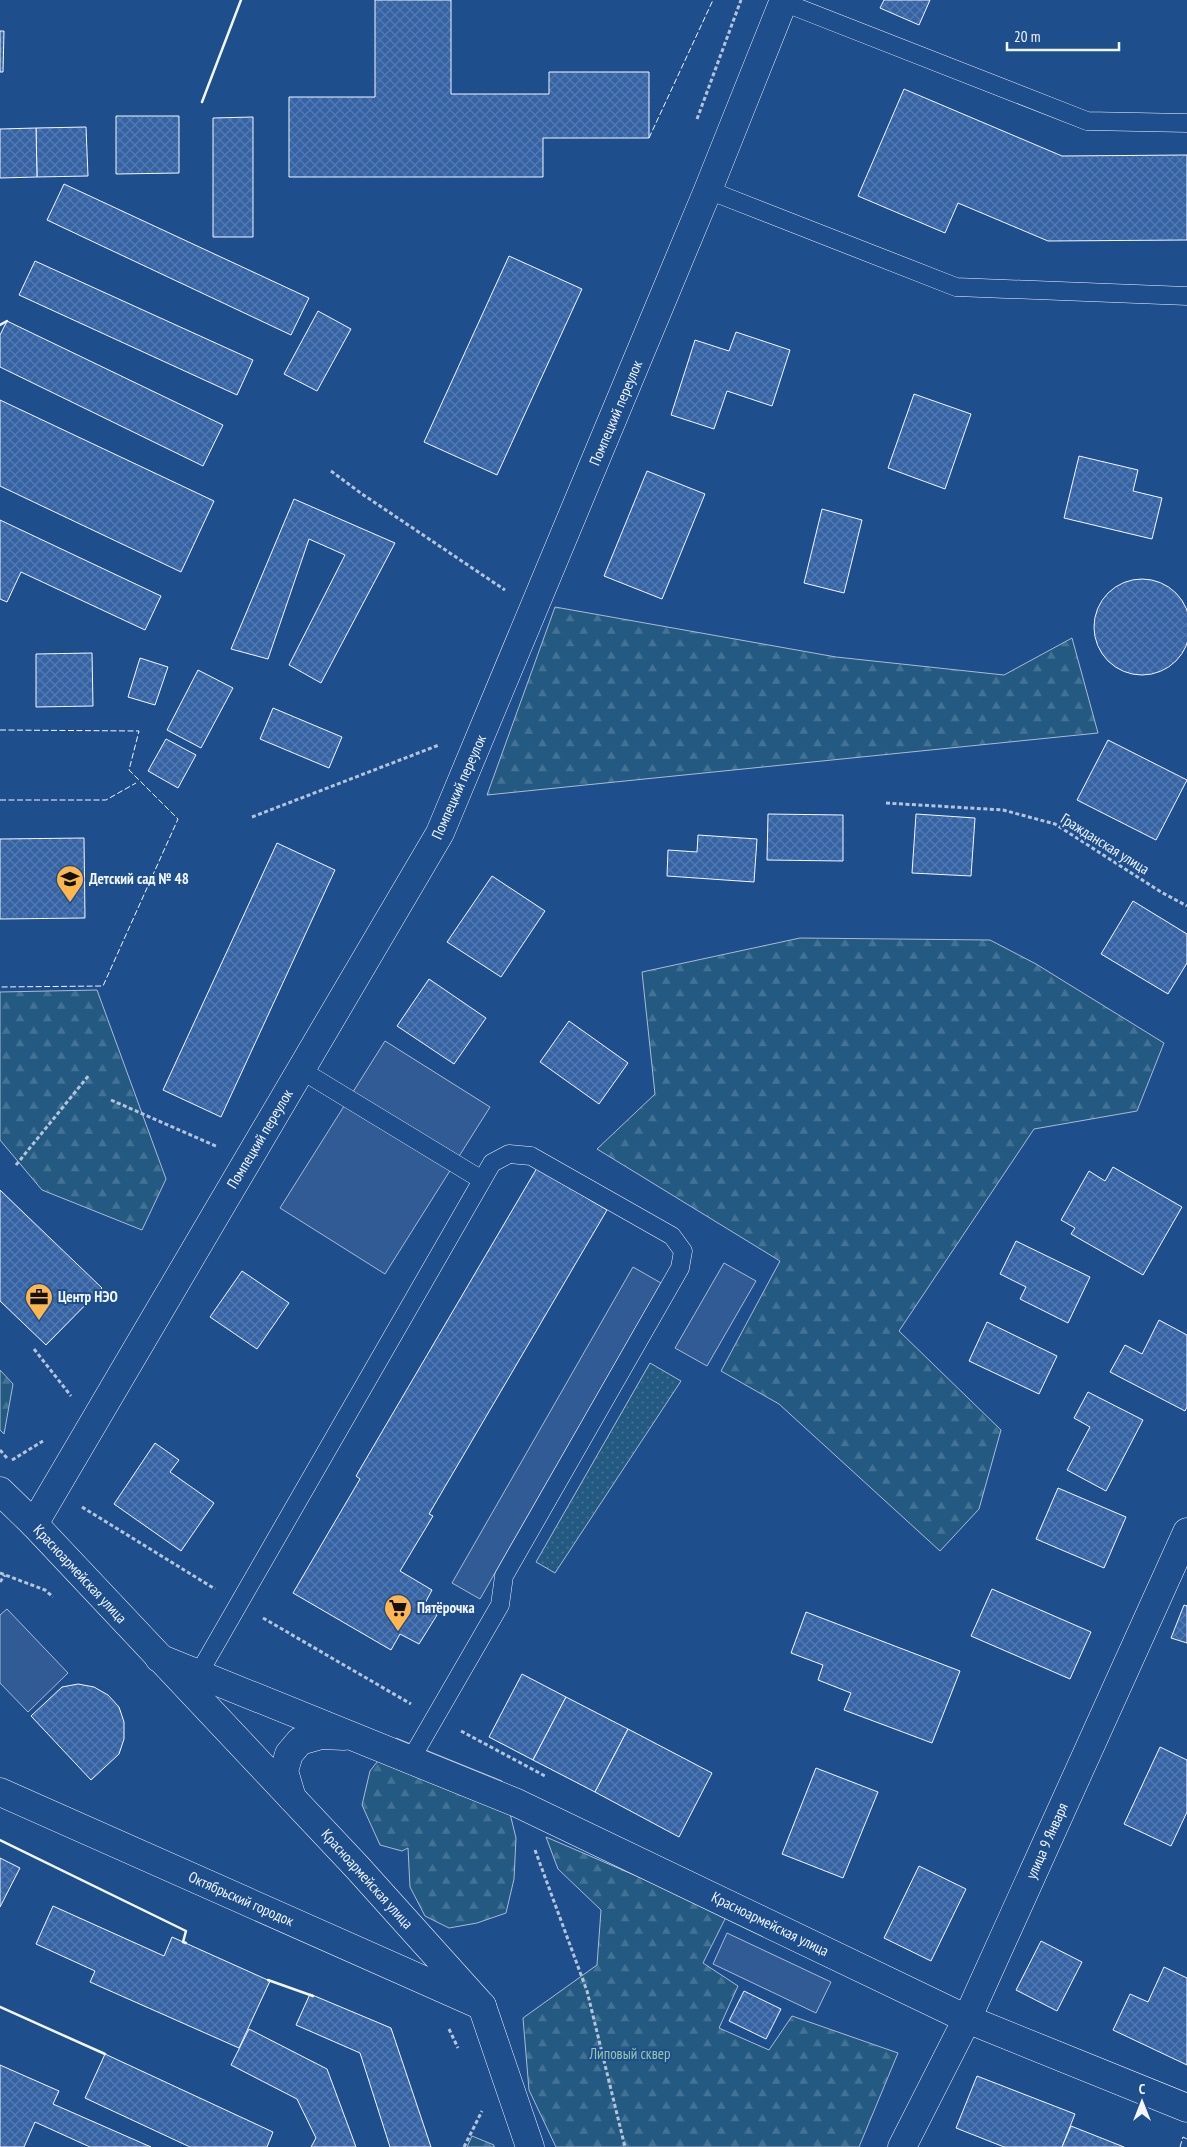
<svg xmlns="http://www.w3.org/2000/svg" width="1187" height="2147" viewBox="0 0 1187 2147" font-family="'PT Sans Narrow',sans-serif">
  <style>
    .forest { fill: url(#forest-firs); stroke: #a8bbd7 }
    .park { fill: url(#park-dots); stroke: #a8bbd7 }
    .parking { fill: #305b95; stroke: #a8bbd7 }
    .building { fill: url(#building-cross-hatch); stroke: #f2f6ff }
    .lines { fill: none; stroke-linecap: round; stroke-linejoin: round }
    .service-casing { stroke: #f2f6ff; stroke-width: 19 }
    .minor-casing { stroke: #f2f6ff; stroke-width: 29 }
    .tertiary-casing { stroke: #f2f6ff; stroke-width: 29 }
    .path { stroke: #b3c4dc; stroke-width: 3; stroke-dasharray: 4 2.5; stroke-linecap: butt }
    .service { stroke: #1f4e8c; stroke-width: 18 }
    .minor { stroke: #1f4e8c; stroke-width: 28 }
    .tertiary { stroke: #1f4e8c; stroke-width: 28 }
    .fence { stroke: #f2f6ff; stroke-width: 1; stroke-dasharray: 6 2.5; stroke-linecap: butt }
    .wall { stroke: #f2f6ff; stroke-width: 2.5 }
    .labels { text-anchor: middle; stroke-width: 4; stroke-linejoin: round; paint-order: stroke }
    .street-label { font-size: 15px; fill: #f2f6ff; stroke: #1f4e8c }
    .poi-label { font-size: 15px; font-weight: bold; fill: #f2f6ff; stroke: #1f4e8c; text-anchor: start }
    .park-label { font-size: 15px; fill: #97c8a6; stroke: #1f4e8c }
  </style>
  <defs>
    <pattern id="forest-firs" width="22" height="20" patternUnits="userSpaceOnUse" patternTransform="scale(1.25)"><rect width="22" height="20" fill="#245a82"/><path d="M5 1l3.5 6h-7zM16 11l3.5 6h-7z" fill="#447295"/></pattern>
    <pattern id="park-dots" width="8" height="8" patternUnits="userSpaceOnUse" patternTransform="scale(1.25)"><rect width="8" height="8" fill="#245a82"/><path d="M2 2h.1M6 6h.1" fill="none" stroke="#447295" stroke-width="1.8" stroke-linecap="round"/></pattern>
    <pattern id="building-cross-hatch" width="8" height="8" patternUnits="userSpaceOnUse" patternTransform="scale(1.25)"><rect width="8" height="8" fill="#3563a3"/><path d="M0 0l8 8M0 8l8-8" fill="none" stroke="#537ab1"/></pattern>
  </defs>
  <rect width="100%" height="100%" fill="#1f4e8c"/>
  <g class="forest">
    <path d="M 555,607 L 836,657 L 1004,675 L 1072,638 L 1098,733 L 487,795 Z"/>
    <path d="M 800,938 L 990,940 L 1036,964 L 1164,1043 L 1137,1111 L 1034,1129 L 899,1331 L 1001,1430 L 979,1509 L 940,1551 L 779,1404 L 721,1371 L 780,1261 L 597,1149 L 655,1094 L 642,972 Z"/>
    <path d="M 97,990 L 166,1179 L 142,1230 L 42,1190 L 0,1140 L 0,992 Z"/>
    <path d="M 0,1370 L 13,1384 L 4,1434 L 0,1430 Z"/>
    <path d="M 396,1738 L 502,1781 L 516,1838 L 514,1879 L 506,1913 L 477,1923 L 449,1928 L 425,1916 L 410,1887 L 408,1848 L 402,1851 L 380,1845 L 362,1805 L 370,1771 Z"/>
    <path d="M 546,1837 L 727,1915 L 703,1963 L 738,1986 L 719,2028 L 769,2050 L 792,2016 L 898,2053 L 859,2147 L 556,2147 L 529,2090 L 523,2018 L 597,1965 L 601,1910 L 558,1869 Z"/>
    <path d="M 472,2136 L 494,2145 L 494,2147 L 467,2147 Z"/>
  </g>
  <path class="park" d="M 650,1363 L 681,1381 L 555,1573 L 536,1562 Z"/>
  <g class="parking">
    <path d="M 385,1041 L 490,1107 L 385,1274 L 280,1208 Z"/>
    <path d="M 724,1263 L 756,1281 L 707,1366 L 675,1348 Z"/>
    <path d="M 633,1267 L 661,1283 L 480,1599 L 452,1583 Z"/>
    <path d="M 7,1609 L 68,1673 L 28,1712 L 0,1683 L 0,1615 Z"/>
    <path d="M 727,1933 L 831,1982 L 816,2013 L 713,1964 Z"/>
  </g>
  <g class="building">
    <path d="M 375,0 L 451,0 L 451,94 L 549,94 L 549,72 L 649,72 L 649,138 L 543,138 L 543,177 L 289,177 L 289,97 L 375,97 Z"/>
    <path d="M 884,0 L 930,0 L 919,25 L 880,8 Z"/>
    <path d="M 0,31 L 4,31 L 3,72 L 0,72 Z"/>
    <path d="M 904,89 L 1062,156 L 1187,155 L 1187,240 L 1048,241 L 958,203 L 945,233 L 858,196 Z"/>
    <path d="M 116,116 L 179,116 L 179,173 L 116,174 Z"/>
    <path d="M 253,117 L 253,237 L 213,237 L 213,118 Z"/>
    <path d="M 86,127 L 88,176 L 37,177 L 36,128 Z"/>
    <path d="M 36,128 L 37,177 L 0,178 L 0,129 Z"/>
    <path d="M 64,184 L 309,298 L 291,335 L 47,220 Z"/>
    <path d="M 509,256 L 582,289 L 497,475 L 424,442 Z"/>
    <path d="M 35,261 L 253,360 L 237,395 L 19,295 Z"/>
    <path d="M 318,311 L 351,329 L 317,391 L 284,374 Z"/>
    <path d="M 7,321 L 223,425 L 203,466 L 0,367 L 0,335 Z"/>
    <path d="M 736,332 L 790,350 L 772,406 L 727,391 L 714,429 L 671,415 L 695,340 L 729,351 Z"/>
    <path d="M 914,394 L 971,414 L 945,489 L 888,468 Z"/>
    <path d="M 0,400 L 214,501 L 181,572 L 0,486 Z"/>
    <path d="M 1079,456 L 1138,470 L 1133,491 L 1162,498 L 1152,539 L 1064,518 Z"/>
    <path d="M 647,471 L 705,494 L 662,599 L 604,576 Z"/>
    <path d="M 294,499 L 395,543 L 321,683 L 289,665 L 345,555 L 309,539 L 268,659 L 231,649 Z"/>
    <path d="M 822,509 L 862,520 L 844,593 L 804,583 Z"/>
    <path d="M 0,520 L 161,596 L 145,630 L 21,572 L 7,602 L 0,599 Z"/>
    <circle cx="1142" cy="627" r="48"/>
    <path d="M 92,653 L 93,706 L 36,707 L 36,654 Z"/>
    <path d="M 140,658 L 168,667 L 155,705 L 128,697 Z"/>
    <path d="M 198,670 L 233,688 L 201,748 L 167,730 Z"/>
    <path d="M 273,708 L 342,737 L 329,768 L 260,739 Z"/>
    <path d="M 166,739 L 196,755 L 178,788 L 148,771 Z"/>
    <path d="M 1108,740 L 1187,780 L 1156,840 L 1077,800 Z"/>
    <path d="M 768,814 L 843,815 L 843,861 L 767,860 Z"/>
    <path d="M 916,814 L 975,818 L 971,876 L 912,873 Z"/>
    <path d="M 698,835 L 757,839 L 754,882 L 667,876 L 668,850 L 697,852 Z"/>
    <path d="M 84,838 L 85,918 L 0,919 L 0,839 Z"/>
    <path d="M 277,843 L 335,870 L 221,1117 L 163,1090 Z"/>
    <path d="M 492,876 L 545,911 L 501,977 L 447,942 Z"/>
    <path d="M 1133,901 L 1187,934 L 1187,963 L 1168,994 L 1101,954 Z"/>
    <path d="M 429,979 L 486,1018 L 454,1064 L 397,1026 Z"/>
    <path d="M 569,1021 L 628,1063 L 599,1104 L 540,1062 Z"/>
    <path d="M 1113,1167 L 1182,1207 L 1143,1275 L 1071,1234 L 1075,1228 L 1061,1220 L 1089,1171 L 1105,1181 Z"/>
    <path d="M 537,1168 L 607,1210 L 429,1514 L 433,1516 L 400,1571 L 432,1590 L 423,1607 L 437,1615 L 419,1644 L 400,1634 L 391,1650 L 293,1593 L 360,1479 L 356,1476 Z"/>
    <path d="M 0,1190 L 102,1288 L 46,1345 L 0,1301 Z"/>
    <path d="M 1016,1241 L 1090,1277 L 1068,1323 L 1020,1299 L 1026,1287 L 1000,1274 Z"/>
    <path d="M 242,1271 L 289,1303 L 257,1349 L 210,1317 Z"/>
    <path d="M 1159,1320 L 1187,1335 L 1187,1407 L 1185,1411 L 1110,1372 L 1125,1345 L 1142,1354 Z"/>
    <path d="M 987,1322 L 1057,1356 L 1039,1394 L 969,1361 Z"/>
    <path d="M 1088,1392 L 1143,1420 L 1106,1491 L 1067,1470 L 1090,1427 L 1074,1418 Z"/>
    <path d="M 155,1443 L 179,1460 L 170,1472 L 214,1503 L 181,1551 L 114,1504 Z"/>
    <path d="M 1058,1488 L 1126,1517 L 1104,1568 L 1036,1539 Z"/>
    <path d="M 992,1589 L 1091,1632 L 1070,1679 L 971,1636 Z"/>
    <path d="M 1184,1605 L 1187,1606 L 1187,1643 L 1171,1638 Z"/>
    <path d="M 806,1612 L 960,1671 L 932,1743 L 844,1710 L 851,1693 L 818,1680 L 823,1665 L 791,1653 Z"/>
    <path d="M 522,1674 L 566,1697 L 533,1760 L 489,1737 Z"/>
    <path d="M 78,1684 L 94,1687 L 108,1695 L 119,1707 L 124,1722 L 124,1739 L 119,1754 L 91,1780 L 31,1716 L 62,1687 Z"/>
    <path d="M 566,1697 L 628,1729 L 595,1792 L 533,1760 Z"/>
    <path d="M 628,1729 L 712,1773 L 679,1837 L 595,1792 Z"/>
    <path d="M 1160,1747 L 1187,1760 L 1187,1812 L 1171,1846 L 1124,1824 Z"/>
    <path d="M 816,1768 L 878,1792 L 843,1878 L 782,1854 Z"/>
    <path d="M 0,1858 L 20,1868 L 0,1907 Z"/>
    <path d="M 919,1866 L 966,1889 L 931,1961 L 884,1938 Z"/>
    <path d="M 53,1906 L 164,1956 L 172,1937 L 270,1981 L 239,2048 L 90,1982 L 95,1971 L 36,1944 Z"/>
    <path d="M 1041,1941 L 1082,1962 L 1057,2011 L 1016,1990 Z"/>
    <path d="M 1164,1967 L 1187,1978 L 1187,2065 L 1113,2030 L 1130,1994 L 1148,2002 Z"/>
    <path d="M 744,1991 L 781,2009 L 766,2039 L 729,2021 Z"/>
    <path d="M 310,1994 L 391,2028 L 431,2147 L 390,2147 L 360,2053 L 296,2025 Z"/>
    <path d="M 249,2029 L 327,2069 L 356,2147 L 311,2147 L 316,2138 L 297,2099 L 231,2065 Z"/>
    <path d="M 105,2054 L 273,2132 L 267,2147 L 190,2147 L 85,2098 Z"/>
    <path d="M 0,2065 L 59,2091 L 53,2104 L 151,2147 L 90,2147 L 35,2122 L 24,2147 L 0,2147 Z"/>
    <path d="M 977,2076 L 1075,2114 L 1062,2147 L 1004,2147 L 956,2128 Z"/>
    <path d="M 1071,2126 L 1124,2147 L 1062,2147 Z"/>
  </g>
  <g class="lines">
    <g class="service-casing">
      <g id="service">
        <path d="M 783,2 L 1087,121 L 1187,123"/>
        <path d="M 708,190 L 956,287 L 1187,296"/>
        <path d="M 301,1070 L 482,1180"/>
        <path d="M 199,1673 L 492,1163 L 509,1154 L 531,1156 L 672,1236 L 683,1251 L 680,1268 L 504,1576 L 500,1605 L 411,1759"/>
      </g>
    </g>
    <g class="minor-casing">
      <g id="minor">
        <path d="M 159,1658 L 517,1803 L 967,2019 L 1187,2108"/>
        <path d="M 0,1792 L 482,2006"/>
        <path d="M 292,1798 L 284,1771 L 289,1754 L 300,1741 L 321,1735 L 344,1736"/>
        <path d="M 902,2147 L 967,2019 L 1187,1532"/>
      </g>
    </g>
    <g class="tertiary-casing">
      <g id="tertiary">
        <path d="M 0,1491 L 34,1524 L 357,1867 L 482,2006 L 530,2147"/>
        <path d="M 34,1524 L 440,833 L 708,190 L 784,0"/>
      </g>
    </g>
    <g class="path">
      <path d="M 697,119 L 741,0"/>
      <path d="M 331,471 L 362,494 L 505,590"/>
      <path d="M 886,803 L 1003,810 L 1055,824 L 1161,892 L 1187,906"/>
      <path d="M 252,817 L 439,745"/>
      <path d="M 111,1100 L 218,1147"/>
      <path d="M 16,1165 L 89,1075"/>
      <path d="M 34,1349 L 71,1396"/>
      <path d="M 0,1450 L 7,1458"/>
      <path d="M 12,1460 L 43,1441"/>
      <path d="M 82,1507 L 215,1589"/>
      <path d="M 0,1573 L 45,1590 L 53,1597"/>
      <path d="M 0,1582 L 5,1575"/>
      <path d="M 263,1618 L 411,1704"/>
      <path d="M 461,1731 L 545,1776"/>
      <path d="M 535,1850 L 587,1991 L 625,2147"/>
      <path d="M 449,2029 L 458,2048"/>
      <path d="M 464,2147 L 482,2111"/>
    </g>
    <use href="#service" class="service"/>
    <use href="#minor" class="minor"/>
    <use href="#tertiary" class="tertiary"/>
    <g class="fence">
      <path d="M 649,138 L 713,0"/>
      <path d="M 0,730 L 139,731 L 129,770 L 178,819 L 103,986 L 0,987"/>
      <path d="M 0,800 L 106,800 L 136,783"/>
      <path d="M 1180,2147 L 1183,2137 L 1187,2139"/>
    </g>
    <g class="wall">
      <path d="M 202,102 L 241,0"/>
      <path d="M 0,325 L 7,321"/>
      <path d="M 0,1840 L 186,1931 L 183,1942 L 186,1943"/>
      <path d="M 268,1980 L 313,1996"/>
      <path d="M 0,2007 L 105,2054"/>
    </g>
  </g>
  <defs>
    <g id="school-pin" transform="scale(1.4375)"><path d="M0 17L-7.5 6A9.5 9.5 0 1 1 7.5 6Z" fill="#ffb74d" stroke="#1f4e8c"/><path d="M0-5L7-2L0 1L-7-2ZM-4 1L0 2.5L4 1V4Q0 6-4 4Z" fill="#111"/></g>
    <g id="office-pin" transform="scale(1.4375)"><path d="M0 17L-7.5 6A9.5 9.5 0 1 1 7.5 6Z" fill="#ffb74d" stroke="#1f4e8c"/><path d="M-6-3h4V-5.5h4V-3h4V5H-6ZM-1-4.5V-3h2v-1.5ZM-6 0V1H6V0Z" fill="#111"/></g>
    <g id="supermarket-pin" transform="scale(1.4375)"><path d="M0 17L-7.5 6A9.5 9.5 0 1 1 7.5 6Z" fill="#ffb74d" stroke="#1f4e8c"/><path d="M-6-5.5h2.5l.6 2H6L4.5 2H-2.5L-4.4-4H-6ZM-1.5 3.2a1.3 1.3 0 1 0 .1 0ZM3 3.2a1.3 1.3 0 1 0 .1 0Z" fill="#111"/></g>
  </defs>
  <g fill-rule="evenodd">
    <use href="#school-pin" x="70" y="879"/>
    <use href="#office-pin" x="39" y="1297"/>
    <use href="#supermarket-pin" x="398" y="1608"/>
  </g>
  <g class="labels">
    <g class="street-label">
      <text transform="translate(616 413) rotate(-67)" y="5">Помпецкий переулок</text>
      <text transform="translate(459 787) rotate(-66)" y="5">Помпецкий переулок</text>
      <text transform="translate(1105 844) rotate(32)" y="5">Гражданская улица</text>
      <text transform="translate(260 1139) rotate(-59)" y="5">Помпецкий переулок</text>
      <text transform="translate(80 1574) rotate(47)" y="5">Красноармейская улица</text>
      <text transform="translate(1047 1841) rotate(-66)" y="5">улица 9 Января</text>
      <text transform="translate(367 1879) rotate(48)" y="5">Красноармейская улица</text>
      <text transform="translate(241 1899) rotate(24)" y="5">Октябрьский городок</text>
      <text transform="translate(770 1924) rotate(26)" y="5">Красноармейская улица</text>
    </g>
    <g class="poi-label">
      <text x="89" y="884">Детский сад № 48</text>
      <text x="58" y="1302">Центр НЭО</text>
      <text x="417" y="1613">Пятёрочка</text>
    </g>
    <g class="park-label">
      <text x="630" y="2059">Липовый сквер</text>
    </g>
  </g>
  <g transform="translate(1142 2102)" stroke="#1f4e8c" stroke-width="4" paint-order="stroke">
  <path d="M0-4L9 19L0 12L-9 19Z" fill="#f2f6ff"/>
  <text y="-8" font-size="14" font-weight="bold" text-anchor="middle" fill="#f2f6ff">С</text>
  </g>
  <path d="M1007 42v8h112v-8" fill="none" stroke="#f2f6ff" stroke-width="2.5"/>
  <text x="1014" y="42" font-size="15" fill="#f2f6ff" stroke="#1f4e8c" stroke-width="4" paint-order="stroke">20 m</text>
</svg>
